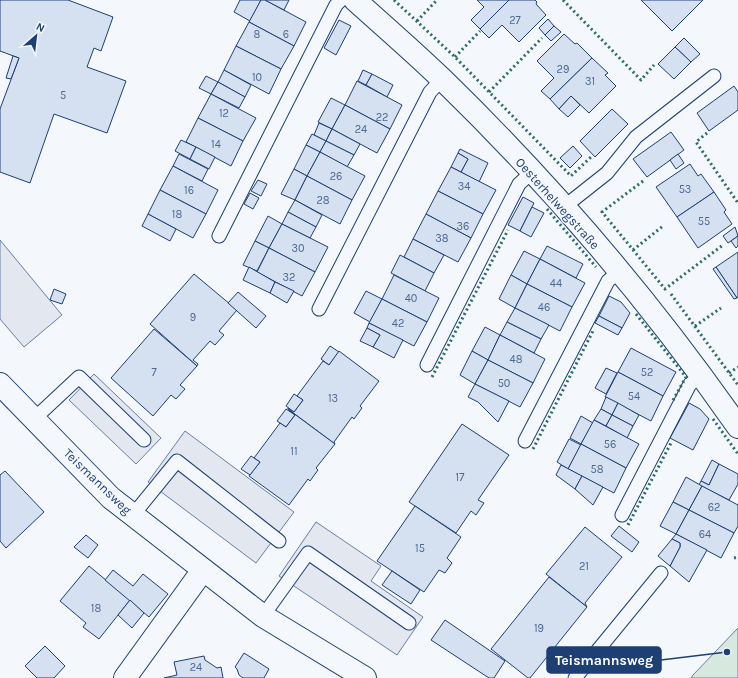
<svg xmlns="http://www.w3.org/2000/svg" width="738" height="678" viewBox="0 0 738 678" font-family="Karla,sans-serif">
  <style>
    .green { fill: #d7e8df; stroke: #687fa3 }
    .parking { fill: #e3e8f0; stroke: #687fa3 }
    .building { fill: #d5e0f0; stroke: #1d3f73 }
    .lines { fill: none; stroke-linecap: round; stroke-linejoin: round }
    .service-casing { stroke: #1d3f73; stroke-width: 15 }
    .minor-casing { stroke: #1d3f73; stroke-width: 24 }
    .service { stroke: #f4f7fb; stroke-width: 13 }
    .minor { stroke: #f4f7fb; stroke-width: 22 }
    .hedge { stroke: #2c6c60; stroke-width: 3; stroke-dasharray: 2 3; stroke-linecap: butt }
    .labels { text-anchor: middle; stroke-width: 3; stroke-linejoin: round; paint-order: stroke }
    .number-label { font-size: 11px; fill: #4b6792 }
    .street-label { font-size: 13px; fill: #1d3f73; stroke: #f4f7fb }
    .leader { fill: none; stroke: #1d3f73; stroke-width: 1.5 }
    .callout-dot { fill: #1d3f73; stroke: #f4f7fb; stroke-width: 1.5 }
    .callout { fill: #1d3f73; stroke: #1d3f73; stroke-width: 1.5 }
    .callout-label { font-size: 14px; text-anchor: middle; font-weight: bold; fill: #fff }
  </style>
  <rect width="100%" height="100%" fill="#f4f7fb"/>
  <path class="green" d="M 738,628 L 738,678 L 691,678 L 693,675 Z"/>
  <g class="parking">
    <path d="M 0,240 L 62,315 L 24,347 L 0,319 Z"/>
    <path d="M 94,374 L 161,438 L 136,464 L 69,400 Z"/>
    <path d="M 185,431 L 294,512 L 256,563 L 148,482 Z"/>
    <path d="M 316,522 L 381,566 L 371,581 L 423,617 L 397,655 L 279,576 Z"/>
  </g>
  <g class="building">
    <path d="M 0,0 L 68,0 L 113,17 L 101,51 L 94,48 L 87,67 L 126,81 L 107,133 L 54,114 L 30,183 L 0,172 L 0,109 L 19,58 L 0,51 Z"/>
    <path d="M 240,0 L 261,0 L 250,21 L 234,12 Z"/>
    <path d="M 261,0 L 265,0 L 306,22 L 294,46 L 249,22 Z"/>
    <path d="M 265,0 L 289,0 L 284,10 Z"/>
    <path d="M 477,0 L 509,0 L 480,29 L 471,20 L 484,7 Z"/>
    <path d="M 509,0 L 535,0 L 537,2 L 536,4 L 546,15 L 519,42 L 502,25 L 489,38 L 480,29 Z"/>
    <path d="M 641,0 L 703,0 L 672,31 Z"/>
    <path d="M 548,19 L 554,26 L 545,35 L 539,28 Z"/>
    <path d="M 339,20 L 351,26 L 336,55 L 324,48 Z"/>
    <path d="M 249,22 L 294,46 L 281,69 L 236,46 Z"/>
    <path d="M 554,26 L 561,32 L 551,41 L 545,35 Z"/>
    <path d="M 564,34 L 575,44 L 577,43 L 592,58 L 550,99 L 541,91 L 554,78 L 537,61 Z"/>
    <path d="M 684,38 L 700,54 L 691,62 L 675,47 Z"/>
    <path d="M 236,46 L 281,69 L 269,94 L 224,70 Z"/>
    <path d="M 675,47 L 691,62 L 674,79 L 658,64 Z"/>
    <path d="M 13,56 L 19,58 L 11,79 L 6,78 Z"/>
    <path d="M 592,58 L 608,73 L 605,75 L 616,86 L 589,113 L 571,96 L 559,109 L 550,99 Z"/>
    <path d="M 224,70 L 251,85 L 245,97 L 218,82 Z"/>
    <path d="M 363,70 L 372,74 L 366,85 L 358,81 Z"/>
    <path d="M 372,74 L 393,85 L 387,97 L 366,85 Z"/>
    <path d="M 206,76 L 218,82 L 211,94 L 199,88 Z"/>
    <path d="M 357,81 L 402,105 L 390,129 L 345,105 Z"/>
    <path d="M 218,82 L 245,97 L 239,108 L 211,94 Z"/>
    <path d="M 734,86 L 738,92 L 738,110 L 709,131 L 697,113 Z"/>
    <path d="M 211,94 L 256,118 L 243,141 L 198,118 Z"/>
    <path d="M 571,96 L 580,105 L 568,117 L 559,109 Z"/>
    <path d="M 331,98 L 345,105 L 332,129 L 318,122 Z"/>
    <path d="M 345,105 L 390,129 L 377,153 L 332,129 Z"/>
    <path d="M 612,109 L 628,124 L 595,157 L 580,141 Z"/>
    <path d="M 198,118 L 243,141 L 231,166 L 186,142 Z"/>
    <path d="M 319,123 L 332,129 L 326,141 L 314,135 Z"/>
    <path d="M 332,129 L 360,144 L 354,155 L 326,141 Z"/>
    <path d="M 671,132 L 684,150 L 647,177 L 633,159 Z"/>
    <path d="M 312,134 L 326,141 L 320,152 L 306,145 Z"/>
    <path d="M 181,140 L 196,147 L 190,159 L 175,151 Z"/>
    <path d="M 326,141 L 354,155 L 347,167 L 320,152 Z"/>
    <path d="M 306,145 L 320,152 L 307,176 L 294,169 Z"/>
    <path d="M 573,146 L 582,156 L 570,168 L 560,158 Z"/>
    <path d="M 196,147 L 215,157 L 209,169 L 190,159 Z"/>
    <path d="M 460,149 L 488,163 L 479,182 L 461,172 L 468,159 L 458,153 Z"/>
    <path d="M 320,152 L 365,176 L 352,200 L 307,176 Z"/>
    <path d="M 458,153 L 468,159 L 461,172 L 451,167 Z"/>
    <path d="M 179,154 L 208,169 L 202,181 L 173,166 Z"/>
    <path d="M 678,154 L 684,163 L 676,169 L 670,160 Z"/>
    <path d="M 690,164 L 698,176 L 701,174 L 714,192 L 677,217 L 656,187 Z"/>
    <path d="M 173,166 L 218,190 L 206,214 L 160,190 Z"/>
    <path d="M 451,167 L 496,190 L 483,214 L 438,191 Z"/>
    <path d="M 294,169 L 307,176 L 295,200 L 281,194 Z"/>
    <path d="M 307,176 L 352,200 L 340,224 L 295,200 Z"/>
    <path d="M 258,180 L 267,184 L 261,196 L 251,191 Z"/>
    <path d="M 160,190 L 206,214 L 193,238 L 148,214 Z"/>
    <path d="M 438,191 L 483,214 L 471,238 L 426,214 Z"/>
    <path d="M 714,192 L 726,210 L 724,212 L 732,224 L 698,248 L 677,217 Z"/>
    <path d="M 250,193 L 259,198 L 253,209 L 244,204 Z"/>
    <path d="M 523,197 L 534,203 L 520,231 L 508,225 Z"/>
    <path d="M 295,200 L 322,215 L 316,227 L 288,212 Z"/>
    <path d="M 532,207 L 544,213 L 531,237 L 520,231 Z"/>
    <path d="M 288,212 L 316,227 L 310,238 L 282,224 Z"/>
    <path d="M 148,214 L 176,229 L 170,241 L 142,226 Z"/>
    <path d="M 426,214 L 471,238 L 458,262 L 413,239 Z"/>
    <path d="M 268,216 L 282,224 L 269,248 L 255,241 Z"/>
    <path d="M 282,224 L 328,247 L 315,272 L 269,248 Z"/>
    <path d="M 735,227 L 738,236 L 728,243 L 723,236 Z"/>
    <path d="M 738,236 L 738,246 L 736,248 L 731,241 Z"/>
    <path d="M 413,239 L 444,255 L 434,273 L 404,257 Z"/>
    <path d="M 255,241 L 269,248 L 257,271 L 243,265 Z"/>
    <path d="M 547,246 L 583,264 L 576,278 L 540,259 Z"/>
    <path d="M 269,248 L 315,272 L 302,296 L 257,272 Z"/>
    <path d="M 524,251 L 540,259 L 527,284 L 511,275 Z"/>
    <path d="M 738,252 L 738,297 L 737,298 L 716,267 Z"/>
    <path d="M 400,255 L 434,273 L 425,291 L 391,273 Z"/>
    <path d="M 540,259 L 585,283 L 572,307 L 527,284 Z"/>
    <path d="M 249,267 L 275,282 L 270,293 L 243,280 Z"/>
    <path d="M 716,267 L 737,298 L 734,299 L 713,269 Z"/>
    <path d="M 194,274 L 237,310 L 219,331 L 224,335 L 215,345 L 210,341 L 193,360 L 198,364 L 197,366 L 150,324 Z"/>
    <path d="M 394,275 L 439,298 L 427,322 L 382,299 Z"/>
    <path d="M 511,275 L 527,284 L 515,308 L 499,299 Z"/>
    <path d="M 275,282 L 294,291 L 287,303 L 270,293 Z"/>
    <path d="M 527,284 L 572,307 L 560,331 L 515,308 Z"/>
    <path d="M 54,289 L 66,294 L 62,304 L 50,300 Z"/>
    <path d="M 366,291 L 382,299 L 370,322 L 354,313 Z"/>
    <path d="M 238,292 L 266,316 L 256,328 L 228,303 Z"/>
    <path d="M 609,296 L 621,302 L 630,313 L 622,328 L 599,316 Z"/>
    <path d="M 382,299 L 427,322 L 414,346 L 369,323 Z"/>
    <path d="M 515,308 L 549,325 L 541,339 L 507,322 Z"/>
    <path d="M 599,316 L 622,328 L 618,335 L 595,323 Z"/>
    <path d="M 507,322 L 541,339 L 534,353 L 500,335 Z"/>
    <path d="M 369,323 L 403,340 L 394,358 L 373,347 L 380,335 L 367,328 Z"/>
    <path d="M 485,327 L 500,335 L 488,360 L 472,351 Z"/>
    <path d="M 367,328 L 380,335 L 373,347 L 360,341 Z"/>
    <path d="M 154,329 L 197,366 L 180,385 L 185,389 L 176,399 L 171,395 L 153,416 L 111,378 Z"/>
    <path d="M 500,335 L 545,359 L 533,383 L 488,360 Z"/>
    <path d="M 330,346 L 339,352 L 329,365 L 321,359 Z"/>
    <path d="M 631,348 L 676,372 L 663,396 L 618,372 Z"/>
    <path d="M 339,351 L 379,381 L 360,406 L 362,408 L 354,419 L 352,417 L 334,442 L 335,444 L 288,409 L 288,408 L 294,412 L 303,400 L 297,396 L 323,361 L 329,365 Z"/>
    <path d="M 472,351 L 488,360 L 475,384 L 460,375 Z"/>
    <path d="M 488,360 L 533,383 L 520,407 L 475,384 Z"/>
    <path d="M 606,368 L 617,373 L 606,394 L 595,388 Z"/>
    <path d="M 618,372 L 663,396 L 651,421 L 605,397 Z"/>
    <path d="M 475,384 L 509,401 L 498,422 L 478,402 L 468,397 Z"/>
    <path d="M 294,394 L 303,400 L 294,412 L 286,406 Z"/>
    <path d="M 606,397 L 618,403 L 612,415 L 601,409 Z"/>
    <path d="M 618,403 L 639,415 L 633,426 L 612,415 Z"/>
    <path d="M 689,403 L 700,409 L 709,419 L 693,450 L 670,438 Z"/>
    <path d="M 286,409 L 295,415 L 286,427 L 277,421 Z"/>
    <path d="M 601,409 L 612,415 L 606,426 L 594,420 Z"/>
    <path d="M 289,410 L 335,444 L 316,468 L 318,470 L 310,481 L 308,479 L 289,505 L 249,476 L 260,462 L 254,458 L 280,423 L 286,427 L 295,415 Z"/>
    <path d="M 612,415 L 633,426 L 627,438 L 606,426 Z"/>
    <path d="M 581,416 L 593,423 L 581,444 L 570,438 Z"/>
    <path d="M 594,420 L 639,444 L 626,468 L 581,444 Z"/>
    <path d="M 462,424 L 509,455 L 478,500 L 484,503 L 476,515 L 471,511 L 456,533 L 409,502 Z"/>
    <path d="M 569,439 L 581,445 L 568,469 L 557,462 Z"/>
    <path d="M 581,444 L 626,468 L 614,493 L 568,469 Z"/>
    <path d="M 251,456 L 260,462 L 250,475 L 241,469 Z"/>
    <path d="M 712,460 L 719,464 L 709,485 L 701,481 Z"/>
    <path d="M 719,464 L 738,474 L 738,484 L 729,500 L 699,485 L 701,481 L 709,485 Z"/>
    <path d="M 561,465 L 582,476 L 575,489 L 556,475 Z"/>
    <path d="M 5,471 L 44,512 L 6,548 L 0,541 L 0,475 Z"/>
    <path d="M 582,476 L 603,487 L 593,505 L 575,489 Z"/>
    <path d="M 686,477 L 702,486 L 689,510 L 673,502 Z"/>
    <path d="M 702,486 L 738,505 L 738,526 L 734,533 L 689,510 Z"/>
    <path d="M 673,502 L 689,510 L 676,534 L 660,526 Z"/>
    <path d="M 415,506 L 461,537 L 447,558 L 452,563 L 445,573 L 439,570 L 424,592 L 377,561 Z"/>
    <path d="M 689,510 L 734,533 L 721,558 L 676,534 Z"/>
    <path d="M 619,526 L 639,542 L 632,552 L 611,536 Z"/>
    <path d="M 585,527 L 622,557 L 585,603 L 587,607 L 546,574 Z"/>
    <path d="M 676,534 L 707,550 L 689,582 L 670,566 L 680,547 L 680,543 L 672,539 Z"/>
    <path d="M 86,535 L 98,545 L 88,558 L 74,547 Z"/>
    <path d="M 672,539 L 680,543 L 680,547 L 670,566 L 658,556 Z"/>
    <path d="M 89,566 L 130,600 L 99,639 L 83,627 L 86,623 L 60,601 Z"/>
    <path d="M 113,570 L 133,586 L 143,574 L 168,594 L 149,617 L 105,580 Z"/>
    <path d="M 392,571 L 420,590 L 411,604 L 382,585 Z"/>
    <path d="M 549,577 L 587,607 L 530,678 L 528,678 L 491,649 Z"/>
    <path d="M 130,600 L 144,613 L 132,628 L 118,615 Z"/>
    <path d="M 445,620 L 505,661 L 494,678 L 489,678 L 431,640 Z"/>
    <path d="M 45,646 L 65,666 L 54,678 L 37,678 L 25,666 Z"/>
    <path d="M 244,653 L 269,669 L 264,678 L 243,678 L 239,675 L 237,669 L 235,667 Z"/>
    <path d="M 204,656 L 205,660 L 217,668 L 221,667 L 223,678 L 164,678 L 177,675 L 174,662 Z"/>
  </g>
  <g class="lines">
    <g class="service-casing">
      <g id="service">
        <path d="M 564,207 L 607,173 L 636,137 L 714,76"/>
        <path d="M 219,236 L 336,5 L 341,0"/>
        <path d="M 319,309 L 430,92 L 442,79"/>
        <path d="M 427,365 L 519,184 L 532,172"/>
        <path d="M 34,419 L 79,377 L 144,440"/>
        <path d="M 525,441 L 608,281 L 619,271"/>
        <path d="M 133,515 L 177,461 L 279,541"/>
        <path d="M 622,515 L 690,384 L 702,376"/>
        <path d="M 263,616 L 308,553 L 409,623"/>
        <path d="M 575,678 L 661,573"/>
      </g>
    </g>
    <g class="minor-casing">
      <g id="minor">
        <path d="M 355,0 C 384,26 414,52 442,79 C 551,185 651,302 738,427"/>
        <path d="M 0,384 L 111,498 L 133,515 L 263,616 L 365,678"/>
        <path d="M 125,678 L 203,570"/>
      </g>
    </g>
    <use href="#service" class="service"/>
    <use href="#minor" class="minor"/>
    <g class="hedge">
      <path d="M 394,0 L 455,57 L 571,176 L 591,157"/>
      <path d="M 563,0 L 641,80 L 654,65"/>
      <path d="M 417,21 L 437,0"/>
      <path d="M 455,57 L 480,31"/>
      <path d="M 489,92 L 542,38"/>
      <path d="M 707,133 L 696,142 L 738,203"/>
      <path d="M 643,181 L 602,212 L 665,289 L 723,245"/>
      <path d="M 547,209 L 596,267"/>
      <path d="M 633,250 L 663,226"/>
      <path d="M 671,294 L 738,385"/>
      <path d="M 636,314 L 686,377 L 672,402"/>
      <path d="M 695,326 L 721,308"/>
      <path d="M 729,373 L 738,367"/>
      <path d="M 432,377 L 508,230"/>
      <path d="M 713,419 L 738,454"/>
      <path d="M 533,449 L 594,329"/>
      <path d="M 628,525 L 671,443"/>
      <path d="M 734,558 L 738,557"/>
    </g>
  </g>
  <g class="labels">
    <g class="number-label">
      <text x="515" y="24">27</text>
      <text x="257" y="38">8</text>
      <text x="286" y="38">6</text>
      <text x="563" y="73">29</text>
      <text x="257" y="81">10</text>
      <text x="590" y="85">31</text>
      <text x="63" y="99">5</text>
      <text x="224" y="117">12</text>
      <text x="382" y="121">22</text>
      <text x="361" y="133">24</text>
      <text x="216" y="148">14</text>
      <text x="336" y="180">26</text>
      <text x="464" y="190">34</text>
      <text x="685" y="193">53</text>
      <text x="189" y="194">16</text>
      <text x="323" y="204">28</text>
      <text x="177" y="218">18</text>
      <text x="704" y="225">55</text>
      <text x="463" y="230">36</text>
      <text x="442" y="242">38</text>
      <text x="298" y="252">30</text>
      <text x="289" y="281">32</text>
      <text x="556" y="287">44</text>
      <text x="411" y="302">40</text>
      <text x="544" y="311">46</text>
      <text x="193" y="321">9</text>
      <text x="398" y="327">42</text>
      <text x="516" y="363">48</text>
      <text x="154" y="376">7</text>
      <text x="647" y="376">52</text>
      <text x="504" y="387">50</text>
      <text x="634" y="400">54</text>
      <text x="333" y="402">13</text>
      <text x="610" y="448">56</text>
      <text x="294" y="455">11</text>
      <text x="597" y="473">58</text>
      <text x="460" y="481">17</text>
      <text x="714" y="511">62</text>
      <text x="705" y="538">64</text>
      <text x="420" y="552">15</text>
      <text x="584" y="570">21</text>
      <text x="96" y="612">18</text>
      <text x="539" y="632">19</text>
      <text x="196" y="671">24</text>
    </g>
    <g class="street-label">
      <text transform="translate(558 203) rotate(48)" y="5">Oesterhelwegstraße</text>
      <text transform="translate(98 481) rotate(44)" y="5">Teismannsweg</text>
    </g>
  </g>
  <path class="leader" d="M727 652L661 660"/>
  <circle class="callout-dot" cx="727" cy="652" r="4"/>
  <rect class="callout" x="547" y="647" width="114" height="26" rx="4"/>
  <g class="callout-label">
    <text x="604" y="665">Teismannsweg</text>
  </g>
  <g transform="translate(36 36) rotate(28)" stroke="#f4f7fb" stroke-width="3" paint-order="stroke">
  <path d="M0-3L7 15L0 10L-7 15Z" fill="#1d3f73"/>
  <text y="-6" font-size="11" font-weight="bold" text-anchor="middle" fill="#1d3f73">N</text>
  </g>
</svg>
